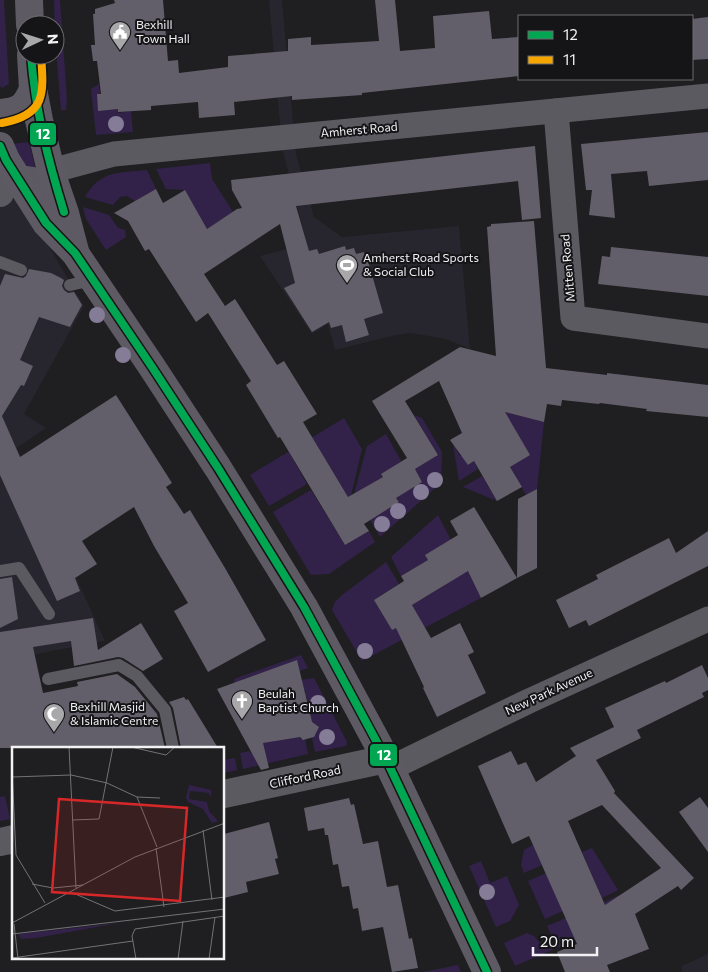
<svg xmlns="http://www.w3.org/2000/svg" width="708" height="972" viewBox="0 0 708 972" font-family="Commissioner,sans-serif">
  <style>
    .built { fill: #27252d }
    .green { fill: #32224a }
    .building { fill: #635f6a; fill-rule: evenodd }
    .lines { fill: none; stroke-linecap: round; stroke-linejoin: round }
    .service { stroke: #5c5a61; stroke-width: 12 }
    .minor { stroke: #5c5a61; stroke-width: 25 }
    .tertiary { stroke: #5c5a61; stroke-width: 28 }
    .primary { stroke: #5e5a63; stroke-width: 28 }
    .bus-1-casing { stroke: #151417; stroke-width: 11 }
    .bus-2-casing { stroke: #151417; stroke-width: 11 }
    .bus-1 { stroke: #00a651; stroke-width: 8 }
    .bus-2 { stroke: #f7a600; stroke-width: 8 }
    .tree { fill: #857c97 }
    .labels { text-anchor: middle; stroke-width: 4; stroke-linejoin: round; paint-order: stroke }
    .poi-label { font-size: 12px; fill: #f2f1f4; stroke: #151417; text-anchor: start }
    .street-label { font-size: 12px; fill: #f2f1f4; stroke: #151417 }
    .inset-road { fill: none; stroke: #737275; stroke-width: 1 }
    .view { fill: #d62828; fill-opacity: 0.15; stroke: #d62828; stroke-width: 2.5 }
    .inset-edge { fill: none; stroke: #f2f1f4; stroke-width: 2.5 }
    .line-badge { stroke: #151417; stroke-width: 2 }
    .badge-label { font-size: 14px; text-anchor: middle; font-weight: bold; fill: #fff }
  </style>
  <rect width="100%" height="100%" fill="#1f1e20"/>
  <g class="built">
    <path d="M 269,0 L 282,0 L 296,154 L 314,217 L 342,237 L 459,226 L 470,349 L 446,339 L 410,333 L 396,335 L 335,350 L 328,324 L 312,334 L 260,256 L 307,244 L 282,148 Z"/>
    <path d="M 0,169 L 12,183 L 84,306 L 24,414 L 46,428 L 17,448 L 105,641 L 26,656 L 0,663 Z"/>
    <path d="M 708,954 L 708,972 L 682,972 L 682,966 Z"/>
  </g>
  <g class="green">
    <path d="M 0,0 L 4,0 L 9,84 L 2,88 L 0,86 Z"/>
    <path d="M 54,0 L 60,0 L 67,100 L 66,110 L 61,110 L 55,37 Z"/>
    <path d="M 99,84 L 100,94 L 97,95 L 99,110 L 118,109 L 118,113 L 131,111 L 133,132 L 96,135 L 91,89 Z"/>
    <path d="M 29,142 L 36,171 L 23,163 L 12,144 Z"/>
    <path d="M 210,163 L 212,179 L 233,212 L 207,229 L 185,190 L 166,189 L 156,169 Z"/>
    <path d="M 147,170 L 156,189 L 135,201 L 127,196 L 120,197 L 113,205 L 85,197 C 101,170 118,173 147,170 Z"/>
    <path d="M 83,207 L 109,215 L 118,228 L 125,230 L 126,237 L 106,250 L 86,219 Z"/>
    <path d="M 485,407 L 544,422 L 537,489 L 526,495 L 510,467 Z"/>
    <path d="M 414,415 L 422,418 L 442,452 L 441,483 L 380,537 L 370,520 L 399,502 L 396,497 L 422,482 L 415,469 L 438,455 Z"/>
    <path d="M 344,418 L 362,449 L 350,500 L 313,439 L 290,454 L 307,484 L 269,506 L 250,475 Z"/>
    <path d="M 386,434 L 401,461 L 383,477 L 354,494 L 367,446 Z"/>
    <path d="M 453,444 L 460,456 L 462,455 L 469,465 L 474,461 L 478,469 L 459,481 Z"/>
    <path d="M 482,476 L 497,501 L 463,487 Z"/>
    <path d="M 311,490 L 345,545 L 369,531 L 375,542 L 329,574 L 311,575 L 273,512 Z"/>
    <path d="M 438,515 L 451,540 L 428,560 L 401,576 L 391,557 Z"/>
    <path d="M 386,562 L 399,584 L 374,600 L 392,630 L 417,615 L 412,605 L 444,586 L 468,566 L 481,598 L 362,661 L 332,610 L 335,602 L 342,595 Z"/>
    <path d="M 301,655 L 308,668 L 299,671 L 297,661 L 243,679 L 237,697 L 234,679 Z"/>
    <path d="M 314,678 L 347,742 L 346,746 L 315,752 L 312,738 L 314,737 L 313,734 L 316,733 L 317,726 L 311,724 L 309,704 L 307,704 L 307,697 L 305,697 L 304,693 L 306,692 L 304,691 L 301,680 Z"/>
    <path d="M 300,737 L 300,739 L 305,739 L 308,754 L 243,769 L 240,753 L 250,751 L 250,753 C 255,752 260,750 264,748 L 261,743 L 269,741 L 269,743 L 271,740 Z"/>
    <path d="M 235,758 L 237,770 L 224,773 L 224,760 Z"/>
    <path d="M 5,796 L 10,819 L 0,821 L 0,797 Z"/>
    <path d="M 533,845 L 542,865 L 524,873 L 521,865 L 524,850 Z"/>
    <path d="M 592,848 L 618,890 L 602,898 L 582,852 Z"/>
    <path d="M 481,861 L 490,883 L 507,876 L 519,905 L 510,921 L 496,927 L 469,866 Z"/>
    <path d="M 546,873 L 563,911 L 545,919 L 528,881 Z"/>
    <path d="M 620,895 L 631,916 L 515,966 L 504,943 L 527,933 L 534,936 L 545,949 L 555,943 L 547,926 L 566,918 L 612,920 L 604,902 Z"/>
    <path d="M 458,965 L 461,972 L 423,972 Z"/>
  </g>
  <g class="building">
    <path d="M 114,0 L 163,0 L 168,61 L 178,60 L 179,73 L 228,67 L 228,56 L 288,51 L 288,39 L 311,37 L 311,45 L 379,41 L 375,0 L 395,0 L 400,51 L 435,48 L 433,16 L 489,11 L 492,39 L 519,37 L 519,76 L 362,93 L 362,95 L 292,100 L 292,96 L 234,102 L 235,115 L 199,118 L 198,102 L 151,106 L 151,110 L 118,112 L 118,109 L 98,111 L 97,94 L 101,94 L 97,61 L 93,61 L 91,45 L 95,45 L 93,14 L 95,14 L 95,9 L 115,3 Z"/>
    <path d="M 708,17 L 708,59 L 692,60 L 692,19 Z"/>
    <path d="M 708,132 L 708,180 L 649,186 L 647,171 L 611,174 L 615,218 L 589,215 L 592,190 L 586,190 L 581,144 Z"/>
    <path d="M 535,146 L 541,218 L 522,220 L 518,181 L 296,206 L 309,251 L 317,249 L 319,254 L 345,246 L 346,250 L 354,248 L 356,254 L 364,252 L 365,255 L 366,254 L 383,313 L 364,319 L 369,335 L 346,342 L 342,325 L 331,328 L 329,322 L 312,332 L 284,288 L 295,283 L 280,224 L 204,274 L 225,306 L 235,299 L 277,365 L 284,361 L 317,414 L 303,422 L 348,497 L 383,477 L 381,474 L 407,458 L 372,401 L 460,347 L 496,356 L 487,227 L 491,226 L 491,224 L 534,221 L 546,368 L 607,375 L 607,373 L 708,385 L 708,417 L 646,411 L 647,409 L 600,403 L 599,404 L 562,400 L 561,406 L 547,404 L 544,422 L 505,412 L 530,455 L 510,467 L 522,487 L 497,501 L 474,461 L 468,465 L 450,440 L 462,433 L 439,381 L 405,401 L 438,455 L 415,469 L 422,482 L 396,498 L 399,502 L 364,524 L 369,531 L 345,545 L 280,437 L 278,438 L 246,385 L 251,381 L 208,313 L 196,322 L 149,249 L 145,251 L 128,221 L 114,213 L 156,189 L 163,203 L 185,190 L 207,229 L 237,209 L 242,208 L 232,190 L 231,180 Z"/>
    <path d="M 611,247 L 708,257 L 708,296 L 598,284 L 602,256 L 610,257 Z"/>
    <path d="M 29,269 L 51,273 L 61,278 L 64,280 L 62,286 L 64,290 L 68,293 L 74,292 L 82,305 L 70,327 L 39,317 L 20,360 L 33,366 L 24,386 L 21,385 L 2,416 L 20,457 L 116,395 L 172,483 L 166,487 L 184,514 L 190,510 L 225,568 L 266,640 L 208,672 L 174,611 L 188,603 L 154,546 L 134,507 L 82,541 L 97,564 L 75,578 L 80,591 L 57,601 L 0,475 L 0,286 L 5,274 L 23,278 L 26,276 Z"/>
    <path d="M 537,489 L 537,568 L 517,578 L 518,499 Z"/>
    <path d="M 474,507 L 517,578 L 481,598 L 468,571 L 412,605 L 431,638 L 460,623 L 474,652 L 468,655 L 486,693 L 437,717 L 423,688 L 424,687 L 396,628 L 392,630 L 374,600 L 404,581 L 401,576 L 428,560 L 425,555 L 458,535 L 450,521 Z"/>
    <path d="M 708,531 L 708,566 L 589,626 L 586,620 L 569,628 L 556,600 L 598,579 L 596,575 L 669,538 L 676,553 Z"/>
    <path d="M 12,577 L 18,619 L 0,628 L 0,579 Z"/>
    <path d="M 93,618 L 98,650 L 141,623 L 163,659 L 143,671 L 123,658 L 118,657 L 74,666 L 71,641 L 33,647 L 43,693 L 78,686 L 77,682 L 117,674 L 135,687 L 157,714 L 165,748 L 0,748 L 0,632 Z"/>
    <path d="M 297,660 L 312,722 L 319,727 L 314,737 L 303,740 L 300,737 L 263,743 L 269,768 L 261,770 L 217,689 Z"/>
    <path d="M 702,665 L 708,678 L 708,690 L 702,693 L 704,697 L 637,730 L 641,738 L 596,760 L 615,791 L 614,793 L 694,878 L 681,890 L 678,886 L 635,914 L 649,949 L 607,965 L 610,972 L 565,972 L 557,952 L 577,944 L 529,836 L 512,844 L 478,766 L 511,751 L 518,765 L 526,762 L 536,782 L 576,756 L 570,748 L 614,727 L 605,708 L 665,681 L 666,683 ZM 602,805 L 661,868 L 605,905 L 568,821 Z"/>
    <path d="M 184,697 L 186,700 L 188,699 L 218,748 L 181,748 L 173,708 L 169,702 Z"/>
    <path d="M 700,797 L 708,808 L 708,852 L 679,812 Z"/>
    <path d="M 349,798 L 351,805 L 354,804 L 363,844 L 378,841 L 387,887 L 398,885 L 409,939 L 412,938 L 418,968 L 392,972 L 383,927 L 362,931 L 358,908 L 353,909 L 349,886 L 342,887 L 338,864 L 333,865 L 328,835 L 325,835 L 324,828 L 308,831 L 304,808 Z"/>
    <path d="M 269,822 L 278,858 L 275,859 L 279,874 L 246,882 L 248,892 L 224,898 L 224,834 Z"/>
  </g>
  <g class="lines">
    <g class="service">
      <path d="M 0,262 L 21,270"/>
      <path d="M 70,285 L 93,280"/>
      <path d="M 0,571 L 19,568 L 49,614"/>
      <path d="M 48,679 L 119,665 L 137,676 L 165,710 L 173,748"/>
    </g>
    <g class="minor">
      <path d="M 556,111 L 573,318 L 708,336"/>
      <path d="M 17,177 L 43,181 L 62,168 L 114,154 L 708,96"/>
      <path d="M 391,768 L 529,701 L 708,619"/>
    </g>
    <g class="tertiary">
      <path d="M 0,193 L 6,160"/>
      <path d="M 224,794 L 386,759"/>
      <path d="M 0,842 L 14,839"/>
    </g>
    <g class="primary">
      <path d="M 29,0 L 30,25"/>
      <path d="M 31,55 L 33,89 L 39,120 L 52,175 L 65,213 L 75,251"/>
      <path d="M 0,113 C 20,111 25,108 33,89"/>
      <path d="M 0,146 L 6,160 L 46,223 L 75,253 L 152,367 L 218,468 L 304,607 L 386,759 L 487,972"/>
    </g>
    <g class="bus-1-casing">
      <g id="bus-1">
        <path d="M 31,55 C 35,109 48,160 64,212"/>
        <path d="M 0,146 L 6,160 L 46,223 L 75,253 L 152,367 L 218,468 L 304,607 L 386,759 L 487,972"/>
      </g>
    </g>
    <g class="bus-2-casing">
      <path id="bus-2" d="M 2,123 C 46,115 44,94 41,55"/>
    </g>
    <use href="#bus-1" class="bus-1"/>
    <use href="#bus-2" class="bus-2"/>
  </g>
  <g class="tree">
    <circle cx="116" cy="124" r="8"/>
    <circle cx="97" cy="315" r="8"/>
    <circle cx="123" cy="355" r="8"/>
    <circle cx="435" cy="480" r="8"/>
    <circle cx="421" cy="492" r="8"/>
    <circle cx="398" cy="511" r="8"/>
    <circle cx="382" cy="524" r="8"/>
    <circle cx="365" cy="651" r="8"/>
    <circle cx="318" cy="703" r="8"/>
    <circle cx="327" cy="737" r="8"/>
    <circle cx="487" cy="892" r="8"/>
  </g>
  <defs>
    <g id="civic-pin" transform="scale(1.125)"><path d="M0 17L-7.5 6A9.5 9.5 0 1 1 7.5 6Z" fill="#a8a7aa" stroke="#151417"/><path d="M-.6-6.5H3V-4.5H.6V-3L4-1V1h2V6H-6V1h2V-1L-.6-3ZM-1.2 2.5V6h2.4V2.5Z" fill="#fff"/></g>
    <g id="stadium-pin" transform="scale(1.125)"><path d="M0 17L-7.5 6A9.5 9.5 0 1 1 7.5 6Z" fill="#a8a7aa" stroke="#151417"/><path d="M0-5a6.5 5 0 1 0 0 10a6.5 5 0 1 0 0-10ZM-3.5-1.8h7v3.6h-7Z" fill="#fff"/></g>
    <g id="church-pin" transform="scale(1.125)"><path d="M0 17L-7.5 6A9.5 9.5 0 1 1 7.5 6Z" fill="#a8a7aa" stroke="#151417"/><path d="M-1.2-6h2.4v3.5h3.3v2.4h-3.3V6h-2.4V-.1h-3.3v-2.4h3.3Z" fill="#fff"/></g>
    <g id="mosque-pin" transform="scale(1.125)"><path d="M0 17L-7.5 6A9.5 9.5 0 1 1 7.5 6Z" fill="#a8a7aa" stroke="#151417"/><path d="M3.5-4.9A6 6 0 1 0 3.5 4.9A5 5 0 1 1 3.5-4.9Z" fill="#fff"/></g>
  </defs>
  <g fill-rule="evenodd">
    <use href="#civic-pin" x="120" y="32"/>
    <use href="#stadium-pin" x="347" y="265"/>
    <use href="#church-pin" x="242" y="701"/>
    <use href="#mosque-pin" x="54" y="714"/>
  </g>
  <g class="labels">
    <g class="poi-label">
      <text x="136" y="29">Bexhill<tspan x="136" dy="14">Town Hall</tspan></text>
      <text x="363" y="262">Amherst Road Sports<tspan x="363" dy="14">&amp; Social Club</tspan></text>
      <text x="258" y="698">Beulah<tspan x="258" dy="14">Baptist Church</tspan></text>
      <text x="70" y="711">Bexhill Masjid<tspan x="70" dy="14">&amp; Islamic Centre</tspan></text>
    </g>
    <g class="street-label">
      <text transform="translate(359 130) rotate(-5)" y="4">Amherst Road</text>
      <text transform="translate(568 268) rotate(-95)" y="4">Mitten Road</text>
      <text transform="translate(549 692) rotate(-25)" y="4">New Park Avenue</text>
      <text transform="translate(305 777) rotate(-12)" y="4">Clifford Road</text>
    </g>
  </g>
  <g transform="translate(12 747)">
    <rect width="212" height="212" fill="#1f1e20"/>
    <path d="M 177,38 L 199,43 L 199,51 L 197,46 L 178,44 L 177,52 L 195,55 L 197,64 L 206,74 L 200,76 L 191,62 L 176,55 L 174,50 ZM 107,176 L 24,191 L 9,192 L 6,187 Z" fill="#32224a"/>
    <path class="inset-road" d="M 57,0 L 64,141M 119,0 L 154,8 L 163,0M 0,23 L 4,108 L 33,156M 0,30 L 59,28 L 95,36 L 125,50 L 145,100M 125,50 L 148,51M 60,73 L 87,72 L 101,0M 191,83 L 200,153M 144,101 L 152,160M 20,137 L 41,141 L 71,138M 61,146 L 103,164 L 213,150M 0,176 L 123,110 L 213,76M 2,177 L 6,212M 0,187 L 213,162M 0,211 L 121,194M 124,212 L 120,189 L 123,182 L 213,169M 166,212 L 171,174M 197,212 L 203,170"/>
    <path class="view" d="M 47,52 L 175,61 L 168,154 L 40,145 Z"/>
    <rect width="212" height="212" class="inset-edge"/>
  </g>
  <g class="line-badge">
    <rect x="29" y="122" width="28" height="24" rx="5" fill="#00a651"/>
    <rect x="369" y="743" width="29" height="24" rx="5" fill="#00a651"/>
  </g>
  <g class="badge-label">
    <text x="43" y="139">12</text>
    <text x="384" y="760">12</text>
  </g>
  <rect x="518" y="15" width="175" height="65" fill="#151417" stroke="#6d6c6f"/>
  <rect x="528" y="31" width="25" height="8" fill="#00a651" stroke="#6d6c6f"/>
  <text x="563" y="40" font-size="15" fill="#f2f1f4">12</text>
  <rect x="528" y="56" width="25" height="8" fill="#f7a600" stroke="#6d6c6f"/>
  <text x="563" y="65" font-size="15" fill="#f2f1f4">11</text>
  <g transform="translate(40 40) rotate(86)"><circle r="24" fill="#151417" stroke="#6d6c6f"/>
  <path d="M0-4L9 19L0 12L-9 19Z" fill="#a8a7aa"/>
  <text y="-8" font-size="14" font-weight="bold" text-anchor="middle" fill="#f2f1f4">N</text>
  </g>
  <path d="M533 947v8h64v-8" fill="none" stroke="#f2f1f4" stroke-width="2.5"/>
  <text x="540" y="947" font-size="15" fill="#f2f1f4" stroke="#151417" stroke-width="4" paint-order="stroke">20 m</text>
</svg>
